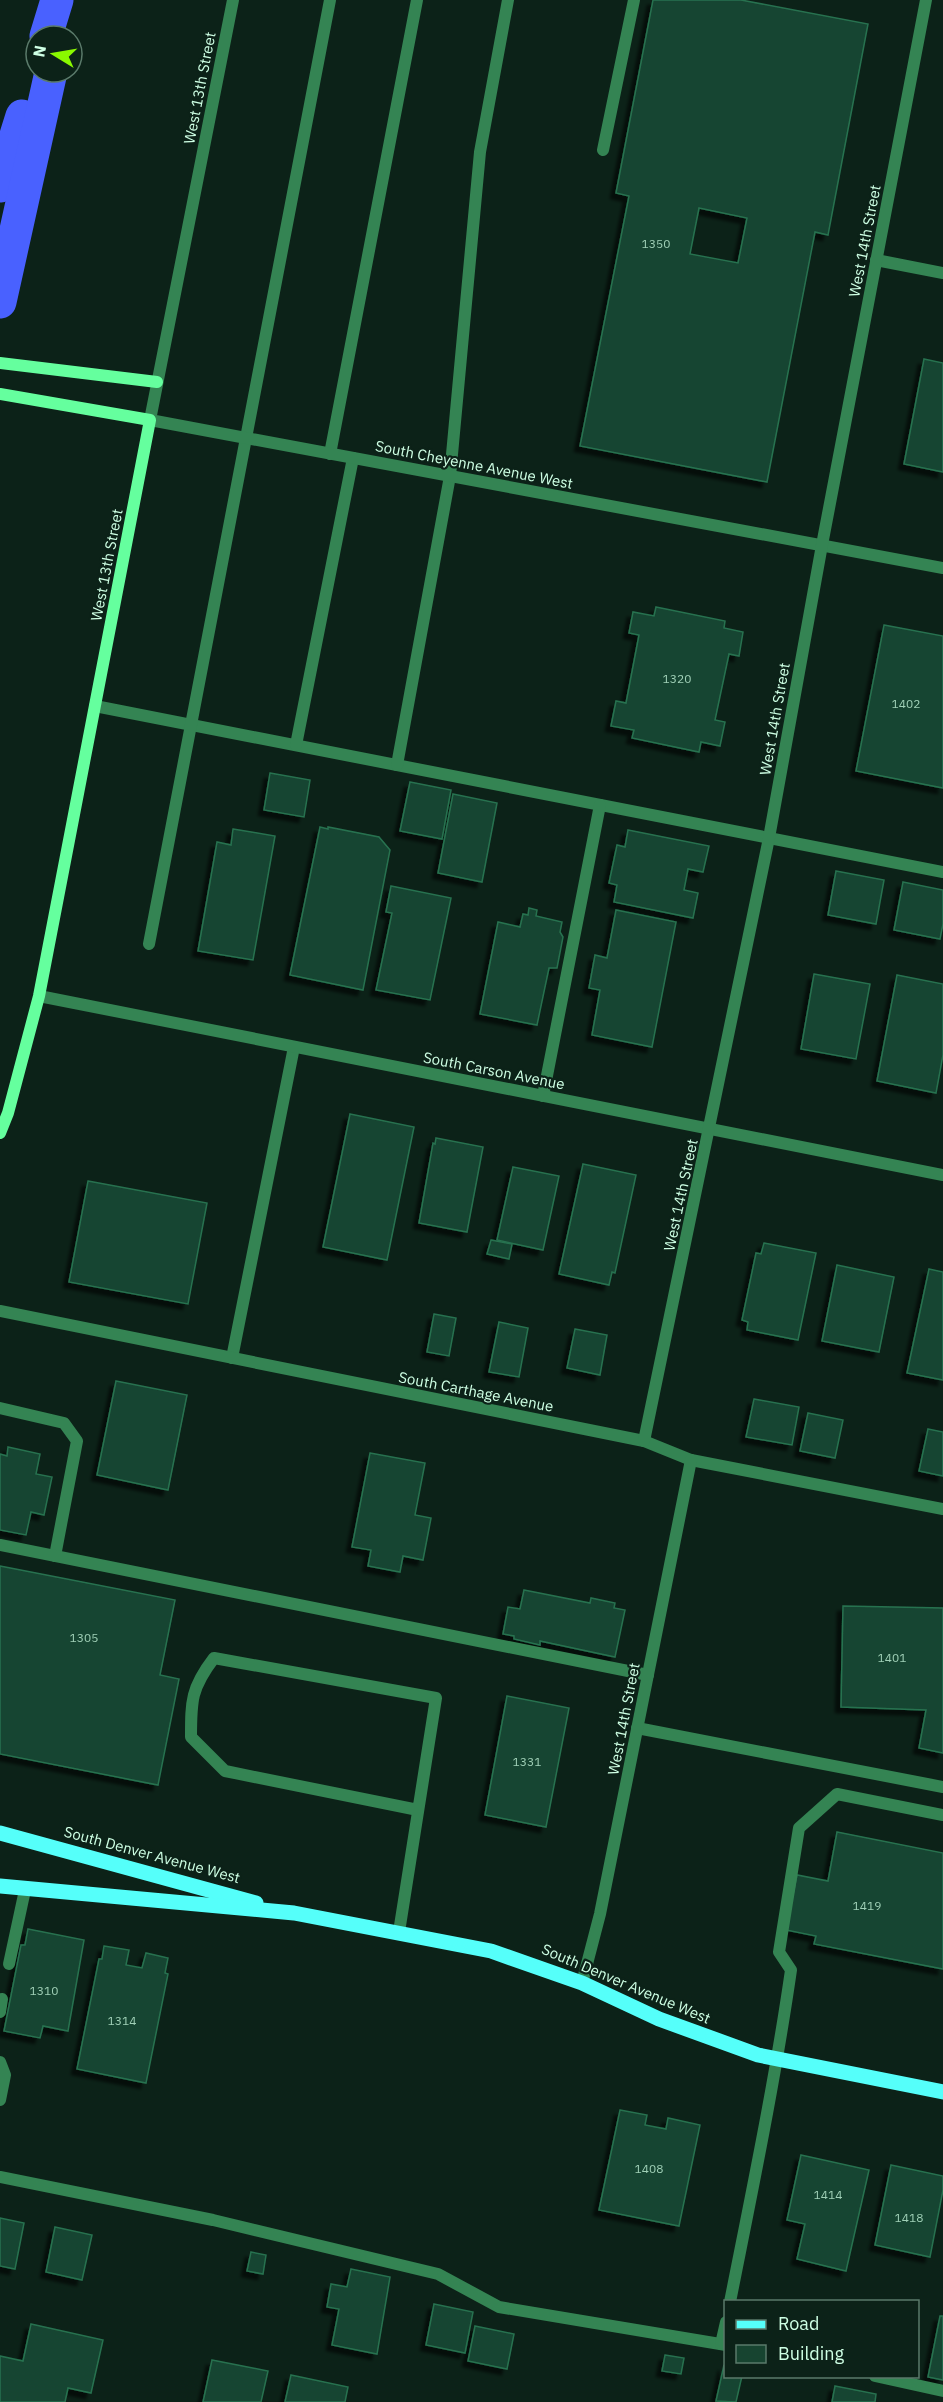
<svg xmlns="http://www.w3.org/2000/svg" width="943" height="2402" viewBox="0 0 943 2402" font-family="'IBM Plex Sans',sans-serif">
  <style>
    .building { fill: #174430; stroke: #287250; stroke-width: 1.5; fill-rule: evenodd; filter: url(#shadow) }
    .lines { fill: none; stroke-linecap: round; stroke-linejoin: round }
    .service { stroke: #348453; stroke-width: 12 }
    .minor { stroke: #348453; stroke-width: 12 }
    .secondary { stroke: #65ff9e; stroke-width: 12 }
    .primary { stroke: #55fffa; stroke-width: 15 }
    .motorway { stroke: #4961ff; stroke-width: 33 }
    .labels { text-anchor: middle; stroke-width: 4.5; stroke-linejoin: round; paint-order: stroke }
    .number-label { font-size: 12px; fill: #a0d0b7 }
    .street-label { font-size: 15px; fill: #ceffe4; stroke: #0c2218 }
  </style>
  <defs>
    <filter id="shadow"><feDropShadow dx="-5.5" dy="5.5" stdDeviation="1.5" flood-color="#0009"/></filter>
  </defs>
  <rect width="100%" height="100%" fill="#0c2218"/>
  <g class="building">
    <path d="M 653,0 L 741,0 L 868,24 L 828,235 L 815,232 L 767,482 L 580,446 L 629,196 L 616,193 ZM 699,208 L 747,218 L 738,263 L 690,254 Z"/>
    <path d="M 924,359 L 943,363 L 943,472 L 904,464 Z"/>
    <path d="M 656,607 L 725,621 L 724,628 L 743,632 L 739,656 L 729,654 L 715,720 L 725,722 L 720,746 L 701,742 L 699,752 L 632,738 L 634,730 L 611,726 L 616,701 L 626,703 L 639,635 L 629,633 L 633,612 L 654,616 Z"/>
    <path d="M 884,625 L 943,636 L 943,788 L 856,771 Z"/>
    <path d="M 270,773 L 310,780 L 304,817 L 264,810 Z"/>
    <path d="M 410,782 L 451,790 L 442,839 L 400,831 Z"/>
    <path d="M 453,794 L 497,803 L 482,882 L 438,873 Z"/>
    <path d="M 320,827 L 328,829 L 328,827 L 379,837 L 390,850 L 363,990 L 290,975 Z"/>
    <path d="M 233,829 L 275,836 L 253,960 L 198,951 L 217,842 L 231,845 Z"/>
    <path d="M 628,830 L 709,846 L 703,872 L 688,869 L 684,890 L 698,893 L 693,918 L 614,902 L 617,885 L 609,883 L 617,845 L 625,847 Z"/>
    <path d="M 836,871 L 884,880 L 876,924 L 828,915 Z"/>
    <path d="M 903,882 L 943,890 L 943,924 L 940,939 L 894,930 Z"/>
    <path d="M 391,886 L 451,898 L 430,1000 L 376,990 L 392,913 L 386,912 Z"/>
    <path d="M 529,908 L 537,910 L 536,916 L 562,922 L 560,932 L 563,937 L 557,968 L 549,968 L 537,1025 L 480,1014 L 498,922 L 520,927 L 523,914 L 528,915 Z"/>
    <path d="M 616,910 L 676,922 L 652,1047 L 592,1035 L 600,990 L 589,988 L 595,955 L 607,958 Z"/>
    <path d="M 814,974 L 870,984 L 856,1059 L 801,1049 Z"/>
    <path d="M 897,975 L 943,984 L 943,1055 L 936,1093 L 877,1081 Z"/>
    <path d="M 350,1114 L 414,1127 L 387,1260 L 323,1247 Z"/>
    <path d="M 436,1138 L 483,1147 L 467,1232 L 419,1223 L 433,1143 L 435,1144 Z"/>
    <path d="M 583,1164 L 636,1175 L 615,1273 L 612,1272 L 609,1285 L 559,1274 Z"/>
    <path d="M 513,1167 L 559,1176 L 543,1250 L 497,1240 Z"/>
    <path d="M 88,1181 L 207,1203 L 188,1304 L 69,1282 Z"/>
    <path d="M 491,1240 L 512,1244 L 509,1259 L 487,1254 Z"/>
    <path d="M 764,1243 L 816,1253 L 798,1340 L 747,1330 L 748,1322 L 742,1320 L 756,1253 L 761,1254 Z"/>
    <path d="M 837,1265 L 894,1277 L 879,1352 L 822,1341 Z"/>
    <path d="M 929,1269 L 943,1272 L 943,1380 L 907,1373 Z"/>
    <path d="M 434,1314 L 456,1318 L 449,1356 L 427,1352 Z"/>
    <path d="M 499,1322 L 528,1328 L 519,1377 L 489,1372 Z"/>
    <path d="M 575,1329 L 607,1335 L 600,1375 L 567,1368 Z"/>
    <path d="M 116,1381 L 187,1395 L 168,1490 L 97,1475 Z"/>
    <path d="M 754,1399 L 799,1407 L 792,1445 L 746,1437 Z"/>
    <path d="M 808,1413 L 843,1420 L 835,1458 L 800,1451 Z"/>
    <path d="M 928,1429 L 943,1432 L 943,1476 L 919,1471 Z"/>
    <path d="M 8,1447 L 40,1454 L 36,1474 L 52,1477 L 44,1515 L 31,1512 L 26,1535 L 0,1530 L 0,1454 L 7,1456 Z"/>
    <path d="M 370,1453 L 425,1463 L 415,1515 L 431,1518 L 423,1560 L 403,1556 L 400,1572 L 368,1566 L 371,1550 L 352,1547 Z"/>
    <path d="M 0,1566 L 175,1600 L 160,1675 L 179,1679 L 158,1785 L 0,1754 Z"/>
    <path d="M 524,1590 L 590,1603 L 591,1598 L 615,1603 L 614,1608 L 625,1610 L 615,1657 L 540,1641 L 540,1645 L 514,1639 L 514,1636 L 503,1634 L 508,1607 L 520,1609 Z"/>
    <path d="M 843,1606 L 943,1608 L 943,1753 L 919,1748 L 926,1710 L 841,1707 Z"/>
    <path d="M 507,1696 L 569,1708 L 546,1827 L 485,1815 Z"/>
    <path d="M 837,1832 L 943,1853 L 943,1969 L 814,1944 L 816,1936 L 786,1930 L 797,1875 L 828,1881 Z"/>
    <path d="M 28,1929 L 84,1940 L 68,2031 L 43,2026 L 40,2038 L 4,2031 L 21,1945 L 25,1945 Z"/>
    <path d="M 104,1946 L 129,1950 L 126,1965 L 142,1968 L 146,1953 L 168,1958 L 165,1973 L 168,1974 L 146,2083 L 77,2069 L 99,1959 L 102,1959 Z"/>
    <path d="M 620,2110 L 647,2115 L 645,2125 L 666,2129 L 668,2118 L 700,2125 L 679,2226 L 599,2210 Z"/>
    <path d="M 801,2155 L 869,2170 L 846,2271 L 797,2259 L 805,2224 L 787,2220 Z"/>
    <path d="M 891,2165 L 943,2176 L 943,2190 L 930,2257 L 875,2245 Z"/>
    <path d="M 0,2218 L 24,2223 L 15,2269 L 0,2266 Z"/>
    <path d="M 55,2227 L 92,2235 L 82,2280 L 46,2272 Z"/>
    <path d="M 251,2252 L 266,2255 L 263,2274 L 247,2271 Z"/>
    <path d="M 351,2269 L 390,2277 L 377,2354 L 332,2345 L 339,2309 L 327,2307 L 331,2284 L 347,2287 Z"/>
    <path d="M 434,2304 L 473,2312 L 465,2353 L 426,2345 Z"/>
    <path d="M 940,2316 L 943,2316 L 943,2380 L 928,2377 Z"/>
    <path d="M 31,2324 L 103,2340 L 91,2393 L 68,2388 L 65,2402 L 0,2402 L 0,2356 L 23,2361 Z"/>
    <path d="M 475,2326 L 514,2334 L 507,2369 L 468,2361 Z"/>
    <path d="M 665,2355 L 684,2358 L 681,2374 L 662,2371 Z"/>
    <path d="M 212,2360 L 268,2371 L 261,2402 L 203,2402 Z"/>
    <path d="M 724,2365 L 726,2376 L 742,2376 L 736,2402 L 716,2401 Z"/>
    <path d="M 291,2375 L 348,2387 L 345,2402 L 285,2402 Z"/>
    <path d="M 835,2386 L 876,2394 L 875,2402 L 832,2402 Z"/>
  </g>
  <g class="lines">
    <g class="service">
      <path d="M 603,150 L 634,0"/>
      <path d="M 876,260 L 943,273"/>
      <path d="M 330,454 L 417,0"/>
      <path d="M 95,706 L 943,872"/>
      <path d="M 296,745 L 353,458"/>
      <path d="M 397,765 L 450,476 L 480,152 L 508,0"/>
      <path d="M 149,944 L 330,0"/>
      <path d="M 543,1096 L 600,805"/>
      <path d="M 232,1358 L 294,1047"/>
      <path d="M 0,1408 L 64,1423 L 77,1441 L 55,1556"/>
      <path d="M 0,1545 L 648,1675"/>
      <path d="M 637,1728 L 943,1787"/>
      <path d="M 399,1932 L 436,1698 L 214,1658 C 191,1688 191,1701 191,1737 L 225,1771 L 418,1810"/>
      <path d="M 9,1964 L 25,1890"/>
      <path d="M 0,2012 L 2,1999"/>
      <path d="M 0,2062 L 5,2075 L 0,2100"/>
      <path d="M 0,2177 L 213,2220 L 438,2274 L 499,2307 L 726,2345"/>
      <path d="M 730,2302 C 752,2191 775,2081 791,1970 L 779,1952 L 799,1828 L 837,1794 L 943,1815"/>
      <path d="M 721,2344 L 726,2322"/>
      <path d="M 875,2376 L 943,2391"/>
    </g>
    <g class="minor">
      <path d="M 233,0 L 150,420 L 943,568"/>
      <path d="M 39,996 L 943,1175"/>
      <path d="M 0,1311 L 644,1441 L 691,1460 L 943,1509"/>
      <path d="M 644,1441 L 769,838 L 822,545 L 926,0"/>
      <path d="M 582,1983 L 600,1914 L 691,1460"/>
    </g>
    <g class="secondary">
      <path d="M 0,363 L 157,382"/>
      <path d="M 0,394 L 150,420 L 39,996 L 8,1113 L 0,1133"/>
    </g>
    <g class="primary">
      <path d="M 0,1833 L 256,1903"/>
      <path d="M 0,1886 L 294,1913 L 491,1951 L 582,1983 L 659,2019 L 758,2055 L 943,2092"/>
    </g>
    <g class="motorway">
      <path d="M 46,36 L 57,0"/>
      <path d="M 0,186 L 22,116"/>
      <path d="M 0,302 L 51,72"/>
    </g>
  </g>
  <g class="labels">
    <g class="number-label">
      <text x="656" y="248">1350</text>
      <text x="677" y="683">1320</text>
      <text x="906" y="708">1402</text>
      <text x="84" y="1642">1305</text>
      <text x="892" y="1662">1401</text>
      <text x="527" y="1766">1331</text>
      <text x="867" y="1910">1419</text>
      <text x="44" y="1995">1310</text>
      <text x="122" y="2025">1314</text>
      <text x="649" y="2173">1408</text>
      <text x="828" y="2199">1414</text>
      <text x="909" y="2222">1418</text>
    </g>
    <g class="street-label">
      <text transform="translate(200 88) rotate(-79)" y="5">West 13th Street</text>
      <text transform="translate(865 241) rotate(-79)" y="5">West 14th Street</text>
      <text transform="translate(474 465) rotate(11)" y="5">South Cheyenne Avenue West</text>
      <text transform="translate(107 565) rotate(-79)" y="5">West 13th Street</text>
      <text transform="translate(775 719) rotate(-80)" y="5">West 14th Street</text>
      <text transform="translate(494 1071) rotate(11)" y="5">South Carson Avenue</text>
      <text transform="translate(681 1195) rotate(-78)" y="5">West 14th Street</text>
      <text transform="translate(476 1392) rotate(11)" y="5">South Carthage Avenue</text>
      <text transform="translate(624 1719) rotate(-79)" y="5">West 14th Street</text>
      <text transform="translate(152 1855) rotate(15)" y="5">South Denver Avenue West</text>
      <text transform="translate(626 1984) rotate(23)" y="5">South Denver Avenue West</text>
    </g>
  </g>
  <rect x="724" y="2300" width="195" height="78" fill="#0c2218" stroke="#5a7a6a" stroke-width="1.5"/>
  <rect x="736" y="2320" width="30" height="9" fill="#55fffa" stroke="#5a7a6a" stroke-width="1.5"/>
  <text x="778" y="2330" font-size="18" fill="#ceffe4">Road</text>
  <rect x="736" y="2345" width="30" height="18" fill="#174430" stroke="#5a7a6a" stroke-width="1.5"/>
  <text x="778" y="2360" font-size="18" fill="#ceffe4">Building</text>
  <g transform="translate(54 54) rotate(281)"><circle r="28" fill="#0c2218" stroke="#5a7a6a" stroke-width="1.5"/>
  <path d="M0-4.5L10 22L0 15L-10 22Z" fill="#8af900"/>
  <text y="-9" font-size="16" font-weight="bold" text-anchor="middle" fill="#ceffe4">N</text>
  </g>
</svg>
